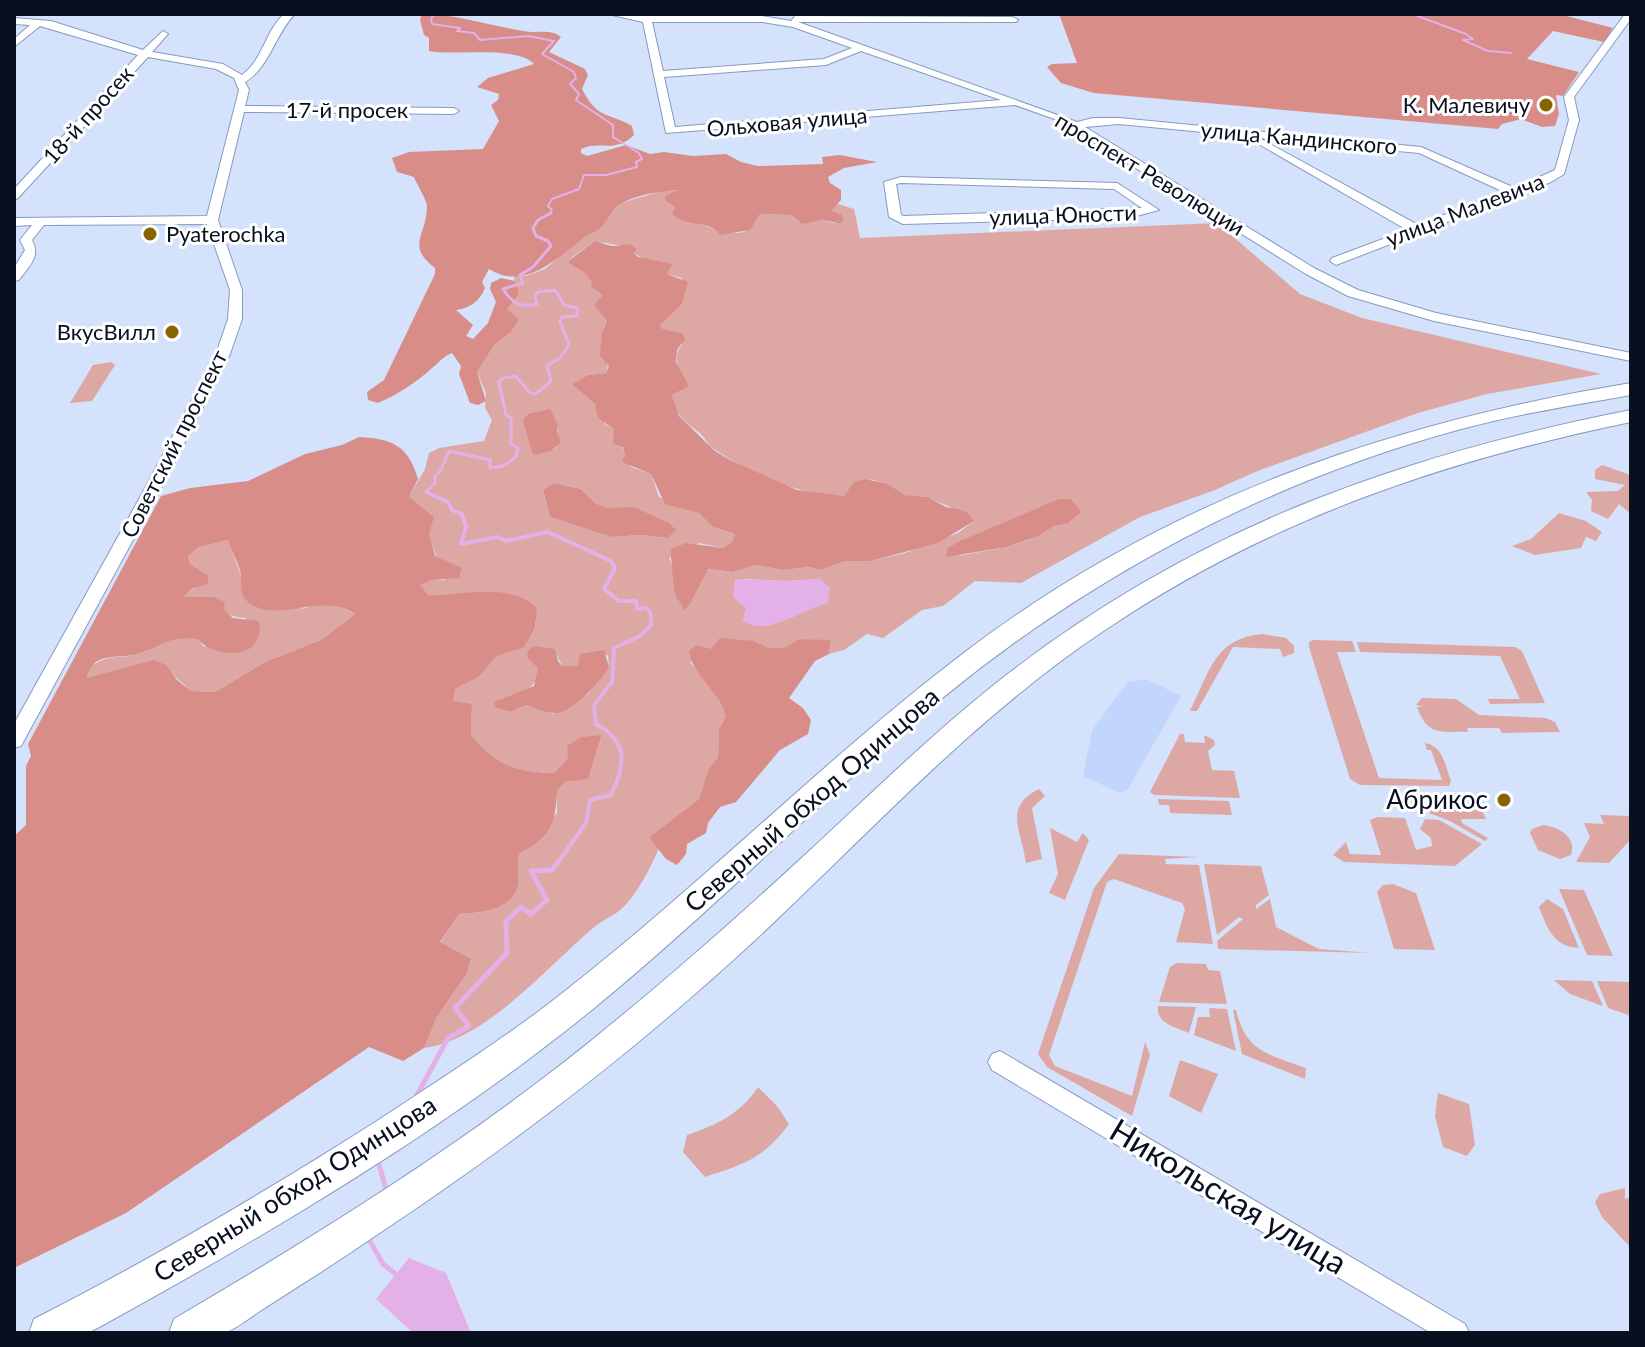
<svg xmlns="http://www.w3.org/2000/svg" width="1645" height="1347" viewBox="0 0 1645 1347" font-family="Lato,sans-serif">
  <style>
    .built { fill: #c1d5fd }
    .green { fill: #dda8a4; fill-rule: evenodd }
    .forest { fill: #d98d88; fill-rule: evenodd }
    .water { fill: #e3b0e7 }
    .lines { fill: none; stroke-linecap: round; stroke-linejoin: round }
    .stream-far3 { stroke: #e3b0e7; stroke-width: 2 }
    .stream-far2 { stroke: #e3b0e7; stroke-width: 3 }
    .stream-far1 { stroke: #e3b0e7; stroke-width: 4 }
    .stream { stroke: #e3b0e7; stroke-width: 5 }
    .minor-casing { stroke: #859ac2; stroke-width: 2 }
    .highway-casing { stroke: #859ac2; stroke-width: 2 }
    .minor { fill: #fff; fill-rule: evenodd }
    .highway { fill: #fff; fill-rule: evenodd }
    .poi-dot { fill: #886400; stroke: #fff; stroke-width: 3 }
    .labels { text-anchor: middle; stroke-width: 6; stroke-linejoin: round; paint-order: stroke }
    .far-poi-label { font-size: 22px; fill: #080f1e; stroke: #fff; text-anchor: end }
    .far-street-label { font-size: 22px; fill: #080f1e; stroke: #fff }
    .street-label { font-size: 26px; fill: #080f1e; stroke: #fff }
    .poi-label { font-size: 26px; fill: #080f1e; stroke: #fff; text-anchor: end }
    .near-street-label { font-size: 32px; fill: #080f1e; stroke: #fff }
  </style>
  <rect width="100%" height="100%" fill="#d4e2fc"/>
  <path class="built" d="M 1146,679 L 1181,696 L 1128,789 L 1120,793 L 1083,776 L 1092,730 L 1128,682 Z"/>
  <g class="green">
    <path d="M 683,190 L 674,209 C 692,220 729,241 748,230 C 752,227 755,218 760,214 L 791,215 L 799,222 L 821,220 L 835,223 L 831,210 L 835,203 L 854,209 L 860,238 L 1217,223 L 1300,294 L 1362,318 L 1601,374 L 1487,394 L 1418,413 L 1255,472 L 1215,490 L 1140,517 L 1021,583 L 975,581 L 943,606 L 922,610 L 883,638 L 867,634 L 844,650 L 829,654 L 831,641 L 799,639 L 786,647 L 769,648 L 754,641 L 711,649 L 690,662 L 723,703 L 726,716 L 719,729 L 718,757 L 708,770 L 699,799 L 649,837 L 659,848 C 650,869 636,897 619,911 C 611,917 601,921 593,928 C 547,967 485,1041 424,1048 L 437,1017 L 467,973 L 471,960 L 440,943 L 459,914 C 479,913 513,911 518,885 C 520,875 517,864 519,853 L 557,813 L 557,791 L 565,782 L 588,778 L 602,736 L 581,737 L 568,758 L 554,773 C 515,772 496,765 471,735 L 472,705 L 452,701 L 455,689 L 479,677 L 497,656 L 514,648 L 535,628 L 536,622 L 491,592 L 429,597 L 419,585 L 432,580 L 445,580 L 428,534 L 409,497 L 425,469 L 429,453 L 439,448 L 484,441 L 492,420 L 485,408 L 486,393 L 477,372 L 495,344 L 511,332 L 519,319 L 507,309 L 515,287 L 514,276 L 526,276 L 545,269 L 582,238 L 599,229 L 621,203 L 662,191 ZM 595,241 L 637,249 L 634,253 L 645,260 L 673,264 L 667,274 L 682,278 L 682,304 L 659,324 L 663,329 L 682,333 L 682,345 C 671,357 680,374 688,386 L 672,395 C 674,414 686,423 700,433 C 706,439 709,447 717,451 C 755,476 799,495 844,496 C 851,490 853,481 862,480 C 881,477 888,490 903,495 C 911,497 922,495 929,498 C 945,505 960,510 974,521 L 958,533 L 905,553 L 871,561 L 845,561 L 821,570 L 809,567 L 783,570 L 756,565 L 733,572 L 707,569 L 695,594 L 675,594 L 676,576 L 669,558 L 699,543 L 723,548 L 732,542 L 735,534 L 713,527 L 700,513 L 659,497 L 651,474 L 631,467 L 614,429 L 605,424 L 595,404 L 573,384 L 588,375 L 606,373 C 613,356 593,343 607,321 L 595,305 L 604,295 L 585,273 L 567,262 C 576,253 585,249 595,241 ZM 550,413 L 558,425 L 556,448 L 533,455 L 528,434 ZM 554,483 L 581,489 L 595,503 L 606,509 L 634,507 L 668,522 L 667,538 L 640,535 L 611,537 L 550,517 L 543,491 ZM 1071,499 L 1082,512 L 1067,524 L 1054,526 L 1028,540 L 1007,547 L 958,556 ZM 743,579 L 785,581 L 820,579 L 828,603 L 743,621 L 746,609 ZM 557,655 L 562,666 L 578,666 L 580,660 L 608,655 L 609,667 L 588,694 L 553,714 L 526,705 L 510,712 L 496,708 C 512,697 541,689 538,668 Z"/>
    <path d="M 111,362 L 115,365 L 92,401 L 70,403 L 93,365 Z"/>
    <path d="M 1602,465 L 1628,474 L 1631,480 L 1631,514 L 1619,504 L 1608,519 L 1591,511 L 1592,500 L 1586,492 L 1618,491 L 1625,485 L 1595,479 L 1595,470 Z"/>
    <path d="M 1559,513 L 1586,521 L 1602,532 L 1596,541 L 1586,537 L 1581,548 L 1535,555 L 1512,546 L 1531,539 Z"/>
    <path d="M 228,540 L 241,576 L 303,609 C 321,600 338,604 355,614 L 321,640 L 267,661 L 215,692 L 191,691 L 167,669 L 87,678 L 90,667 C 112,652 117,660 137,654 C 164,646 165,637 197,639 L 204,647 L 247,618 C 228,618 203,604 183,598 L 208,575 L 190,564 L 188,556 L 199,547 Z"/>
    <path d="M 1263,634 L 1286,638 L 1294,646 L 1294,653 L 1283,657 L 1280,649 L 1233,647 L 1197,711 L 1190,711 C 1210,672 1214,638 1263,634 Z"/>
    <path d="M 1313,640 L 1352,641 L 1356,652 L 1337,652 L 1379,778 L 1442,780 L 1431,750 L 1427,750 L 1425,743 C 1443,746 1445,765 1451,781 L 1449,786 L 1360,785 L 1350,779 L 1309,647 L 1309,642 Z"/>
    <path d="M 1357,642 L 1515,647 L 1522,651 L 1545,703 L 1490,704 L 1488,699 L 1520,699 L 1500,656 L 1360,652 Z"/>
    <path d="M 1422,698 L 1456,699 L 1479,715 L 1546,718 L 1555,722 L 1560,732 L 1502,733 L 1499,728 L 1467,728 L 1468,732 C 1440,731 1428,737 1417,707 L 1424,707 L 1416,705 Z"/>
    <path d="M 1180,734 L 1184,734 L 1185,742 L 1205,743 L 1204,735 L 1214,740 L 1215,745 L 1208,751 L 1212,770 L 1234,771 L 1240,798 L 1154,795 L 1150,792 Z"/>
    <path d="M 1039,789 L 1045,796 L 1032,808 L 1042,859 L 1026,863 C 1021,829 1003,807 1039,789 Z"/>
    <path d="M 1158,799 L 1229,801 L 1232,815 L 1170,813 L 1169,805 L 1159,805 Z"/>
    <path d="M 1432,809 L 1482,810 L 1486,819 L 1461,819 L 1462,823 L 1488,838 L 1485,841 L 1450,821 L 1429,813 Z"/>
    <path d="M 1600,815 L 1631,816 L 1631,839 L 1609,863 L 1576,862 L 1590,837 L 1584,823 L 1604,824 Z"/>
    <path d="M 1378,817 L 1405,818 L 1416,850 L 1432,846 L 1431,838 L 1420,829 L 1425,819 L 1439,820 L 1482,844 L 1455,866 L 1344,862 L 1333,855 L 1346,842 L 1350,854 L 1381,855 L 1370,820 Z"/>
    <path d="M 1543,825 C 1559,827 1577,837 1571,855 L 1560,859 L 1538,850 L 1530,833 L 1532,829 Z"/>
    <path d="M 1050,828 L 1077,842 L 1083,833 L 1089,840 L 1065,900 L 1049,893 L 1058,874 Z"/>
    <path d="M 1119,854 L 1198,857 L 1165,859 L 1166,864 L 1199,865 L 1213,944 L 1176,942 L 1185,909 L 1182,903 L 1114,879 L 1107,882 L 1049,1055 L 1055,1066 L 1132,1096 L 1145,1042 L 1150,1055 L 1132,1116 L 1047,1067 L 1038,1054 L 1094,888 Z"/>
    <path d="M 1204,864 L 1261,866 L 1269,895 L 1256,905 L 1256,909 L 1270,899 L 1276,927 L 1319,949 L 1371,953 L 1218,949 L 1217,941 L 1243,919 L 1239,917 L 1217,935 Z"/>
    <path d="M 1393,884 L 1416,893 L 1435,950 L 1394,949 L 1377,892 L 1383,885 Z"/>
    <path d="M 1559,889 L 1584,890 L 1613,956 L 1587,955 Z"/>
    <path d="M 1547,899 L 1563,909 L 1579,948 C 1554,947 1547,928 1539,907 Z"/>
    <path d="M 1206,964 L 1208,970 L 1220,971 L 1227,1004 L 1159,1002 L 1170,967 L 1177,963 Z"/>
    <path d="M 1554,980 L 1592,981 L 1603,1006 L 1570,994 Z"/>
    <path d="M 1597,981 L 1631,982 L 1631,1016 L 1608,1008 Z"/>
    <path d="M 1158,1006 L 1196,1007 L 1189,1033 C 1175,1027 1156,1024 1158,1006 Z"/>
    <path d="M 1209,1008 L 1227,1009 L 1236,1051 L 1194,1035 L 1198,1017 L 1210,1017 Z"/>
    <path d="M 1233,1010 L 1236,1010 C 1246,1052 1268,1054 1306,1068 L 1305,1079 L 1242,1054 Z"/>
    <path d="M 1180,1060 L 1218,1074 L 1201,1113 L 1169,1096 Z"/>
    <path d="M 758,1087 L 777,1106 L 789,1124 C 763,1159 745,1164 705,1177 L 683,1152 L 687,1135 C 718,1124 739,1115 758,1087 Z"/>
    <path d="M 1438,1093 L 1469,1104 L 1475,1145 L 1467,1156 L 1443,1147 L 1435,1116 Z"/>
    <path d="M 1625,1188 L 1625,1199 L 1631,1197 L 1631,1248 L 1602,1217 L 1595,1202 L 1600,1194 Z"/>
  </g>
  <g class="forest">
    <path d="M 422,14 C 457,14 490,26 524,31 C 538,34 549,28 561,37 L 549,52 L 585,69 L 588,75 L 582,89 C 598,120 608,112 632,126 L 634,135 C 614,154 601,140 581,149 L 581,153 L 587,156 L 626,145 L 650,154 L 664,152 L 693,156 L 726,154 L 741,162 L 758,166 L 823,164 L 822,157 L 840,155 L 877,162 L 844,168 L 828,177 L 830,183 L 841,190 L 841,200 L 831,211 L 842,215 L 843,221 L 840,223 L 821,220 L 802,224 L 791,215 L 760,214 L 750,230 L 720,235 C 710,219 686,228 672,214 L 675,207 L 666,201 L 665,196 L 679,190 C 661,191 640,194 624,202 C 613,207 608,222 598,230 C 593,233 586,235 582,239 C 556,260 523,291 489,269 L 482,282 L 485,288 C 479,302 470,308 456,310 L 473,325 L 466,336 L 473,339 L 488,323 L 496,302 L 490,289 L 491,283 L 501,278 L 515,281 L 519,294 L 507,309 L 519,319 L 511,332 L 495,344 L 477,372 L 486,401 L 478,405 L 470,403 L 459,374 L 461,366 L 452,353 C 442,357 440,362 432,368 C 417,382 397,395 378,403 L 368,400 L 367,392 L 384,380 L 435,274 L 435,268 C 405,245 427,236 427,206 C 426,198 417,185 414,177 L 397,172 L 392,158 L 409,152 L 483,149 L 499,121 L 491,105 L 498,100 L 499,94 L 477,87 L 488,78 L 534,64 C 517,45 454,56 429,51 L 429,38 L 424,35 L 420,20 Z"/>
    <path d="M 1059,14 L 1559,14 L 1613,28 L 1604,42 L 1553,31 L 1527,59 L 1579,72 L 1563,96 L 1556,95 L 1559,114 L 1555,126 L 1542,127 L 1521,119 L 1502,124 L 1498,129 L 1094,93 L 1061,83 L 1047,67 L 1052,64 L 1077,63 Z"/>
    <path d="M 595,241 C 602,242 607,246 613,246 C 625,247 626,240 637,249 L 634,253 L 638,257 L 673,264 L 667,274 L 688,282 L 682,304 L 660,325 L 663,329 L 682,333 L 685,339 L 677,350 L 676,362 L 689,386 L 672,395 L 679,416 L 715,451 L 730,460 L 797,490 L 844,496 L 854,482 L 865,479 L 888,484 L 904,495 L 928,497 L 946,507 L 958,509 L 968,513 L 974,521 L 938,543 L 871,561 L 845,561 L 821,570 L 809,567 L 783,570 L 756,565 L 733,572 L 708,569 L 691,602 L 684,611 C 682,603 677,600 675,593 C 674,587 670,553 671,549 L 686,543 L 723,548 L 732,542 L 735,534 L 713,527 L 699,513 L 665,504 L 651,474 L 622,462 L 625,455 L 623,447 L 613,444 L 614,429 L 598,418 L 595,404 L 572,384 L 588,375 L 606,373 L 609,366 L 600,356 L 602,332 L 607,321 L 594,305 L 603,295 L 591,287 L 592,282 L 585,273 L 567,262 Z"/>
    <path d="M 550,409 L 558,425 L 557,432 L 561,442 L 551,451 L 533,455 L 523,421 L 528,414 Z"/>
    <path d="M 359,437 C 394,439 408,446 418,479 L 409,497 L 434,517 L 429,534 L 435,556 L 462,568 L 459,578 L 432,580 L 420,585 L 429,596 C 461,595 512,582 537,608 L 535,628 L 524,647 L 497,656 L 479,677 L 455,689 L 453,701 L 472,704 L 471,735 C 496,765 515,772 554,773 L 568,758 L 567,746 L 581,737 L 602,735 L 588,779 L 565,782 L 557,791 C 556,824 549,839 519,853 C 517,864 520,876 518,885 C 513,911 479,913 459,914 L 440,942 L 471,959 L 467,973 L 437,1017 L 424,1048 L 403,1061 L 369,1047 L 126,1213 L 14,1268 L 14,836 L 26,825 L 26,766 L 31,756 L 28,744 L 161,496 L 190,488 L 248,481 L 305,454 L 342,445 ZM 228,540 C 231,551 240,565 241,576 C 242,584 239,593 246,600 C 272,627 323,590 355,614 L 321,640 L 267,661 L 215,692 L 191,691 L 177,680 L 166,665 L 154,660 L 87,678 C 93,650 117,660 137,654 C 164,646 165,637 197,639 C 217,660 266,660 259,621 L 233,618 L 225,611 L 224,602 L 214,597 L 184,597 L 193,588 L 208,584 L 208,575 L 190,564 L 188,556 L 199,547 Z"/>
    <path d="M 554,483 L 581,489 L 595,503 L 606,508 L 634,507 L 668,522 L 676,530 L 668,538 L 640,535 L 611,537 L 550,517 L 543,490 Z"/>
    <path d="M 1059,499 L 1071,499 L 1082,512 L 1067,524 L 1054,526 L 1038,536 L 1007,547 L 946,557 L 948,548 L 958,542 Z"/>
    <path d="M 720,638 L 754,641 L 769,648 L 786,647 L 799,639 L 831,640 L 829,654 L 815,661 L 789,698 L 803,708 L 811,720 L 808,734 L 780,750 L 736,802 L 720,807 L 708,823 L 706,833 L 687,844 L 686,854 L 677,865 L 666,859 L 649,837 L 699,799 L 708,770 L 718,757 L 719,729 L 726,716 C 720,691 692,676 689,651 L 696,645 L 711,649 Z"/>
    <path d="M 534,646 L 555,649 L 558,661 L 562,666 L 578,666 L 580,654 L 604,650 L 609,667 C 601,681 573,712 557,713 C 545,714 536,708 526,705 L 510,712 L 496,708 L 494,702 L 534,686 L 538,668 L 527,657 L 528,651 Z"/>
  </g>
  <g class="water">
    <path d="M 735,579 L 785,581 L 820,579 L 830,588 L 828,603 C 806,608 763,639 743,620 L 746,609 L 733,597 Z"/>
    <path d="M 409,1258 L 446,1273 L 471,1333 L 410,1333 L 410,1330 L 376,1299 Z"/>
  </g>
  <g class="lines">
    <g class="stream-far3">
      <path d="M 436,14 L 431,18 L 432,24 L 460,28 L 457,31 L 474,33 L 480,40 L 528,36 L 554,41 L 542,54 L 574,72 L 576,78 L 570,84 L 579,94 L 576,100 L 613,125 L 613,137 L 639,153 L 642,159 L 636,162 L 637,167 L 606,175 L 584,175 L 579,189 L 552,199 L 548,206 L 552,210 L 549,215"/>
      <path d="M 1412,14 L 1466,34 L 1473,39 L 1463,40 L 1488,51 L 1511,53"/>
    </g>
    <path class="stream-far2" d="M 436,497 L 426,492 L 435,483 L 435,476 L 440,472 L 449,451 L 490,460 L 490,468 L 503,466 L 516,457 L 518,448 L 511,444 L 511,418 L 506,415 L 499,382 L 503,378 L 516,376 L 530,393 L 536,394 L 551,381 L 547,366 L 561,357 L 569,344 L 560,322 L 562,317 L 577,316 L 577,308 L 564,305 L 555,290 L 538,292 L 535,296 L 537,304 C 520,308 512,303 503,289 L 523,283 L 520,275 L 533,267 L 551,246 L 548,241 L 536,236 L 533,228 L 538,220 L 551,213"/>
    <path class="stream-far1" d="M 432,495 L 448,502 L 452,510 L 462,514 L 466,527 L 461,544 L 498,537 L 506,541 L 548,532 L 611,561 L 615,568 L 604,589 L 619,601 L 636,601 L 637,609 L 647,608 L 651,614 L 651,625 L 640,636 L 614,648 L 612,682 L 594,705 L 596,724 C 628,741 626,764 611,795 L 590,800 L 586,823 L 556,865"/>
    <g class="stream">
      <path d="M 416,1097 L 448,1038 L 469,1026 L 455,1008 L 507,953 L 506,921 L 521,907 L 531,914 L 547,900 L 531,871 L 552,870 L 557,863"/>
      <path d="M 377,1158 L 387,1192"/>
      <path d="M 367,1236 L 383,1264 L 398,1276"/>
    </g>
    <g class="minor-casing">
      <g id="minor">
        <path d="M 284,14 L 295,14 C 275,34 270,67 245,82 L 249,90 L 245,106 L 454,108 L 459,111 L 454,114 L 244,112 L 218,220 L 242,290 L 242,319 L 230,354 L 165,481 L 21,746 L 14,748 L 14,724 L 149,481 L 216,354 L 228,319 L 230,290 L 207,224 L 44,225 L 32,240 C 41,257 29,266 19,280 L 14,281 L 14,268 L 25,250 L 20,240 L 32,225 L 14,226 L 14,218 L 207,216 L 239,90 L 234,78 L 216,69 L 148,57 L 18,198 L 14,200 L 14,189 L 138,55 L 40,26 L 14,47 L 14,39 L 30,25 L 14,24 L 14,18 L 51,21 L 143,50 L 163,31 L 168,34 L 152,52 L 223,64 L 242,75 C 263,60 265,31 284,14 Z"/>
        <path d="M 608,14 L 762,16 L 791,21 L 795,16 L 1013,17 L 1018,20 L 1016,22 L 798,22 L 1077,122 L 1093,118 L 1119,118 L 1421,147 L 1515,188 L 1555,170 L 1569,120 L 1564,97 L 1625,14 L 1631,14 L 1631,19 L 1574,97 L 1579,120 L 1564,174 L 1551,182 L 1336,265 L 1330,261 L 1332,258 L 1407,230 L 1245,136 L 1119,124 L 1085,127 L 1314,268 L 1358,290 L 1436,313 L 1631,353 L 1631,361 L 1434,321 L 1348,296 L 1306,274 L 1060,121 L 1015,105 L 666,133 L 643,22 ZM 652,22 L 762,22 L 793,27 L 852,48 L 824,59 L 663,71 ZM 861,51 L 1001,100 L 675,127 L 664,77 L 826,65 ZM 1259,138 L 1419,153 L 1504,192 L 1418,225 Z"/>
        <path d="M 901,177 L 1117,183 L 1159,210 L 1129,218 L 903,224 L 889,217 L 884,182 ZM 901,183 L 1114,189 L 1142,208 L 904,216 L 901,215 L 896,184 Z"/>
        <path d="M 1000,1051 L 1465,1324 L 1469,1333 L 1431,1333 L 992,1070 L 988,1062 L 992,1054 Z"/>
      </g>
    </g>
    <g class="highway-casing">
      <g id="highway">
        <path d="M 1631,383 L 1631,395 C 1574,405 1517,414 1461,429 C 1270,481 1093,574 940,700 C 821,799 713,911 593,1009 C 443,1131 272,1232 103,1325 L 88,1333 L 29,1333 L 34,1319 C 152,1259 265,1192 377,1121 C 442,1078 509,1036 570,987 C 709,878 832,752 973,646 C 1171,498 1389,423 1631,383 Z"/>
        <path d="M 1631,410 L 1631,422 C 1438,462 1266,521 1102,632 C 972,719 867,836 753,942 C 635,1051 512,1145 378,1234 C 339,1261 299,1286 260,1311 C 249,1318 234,1331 222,1333 C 205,1336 185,1333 169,1333 L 174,1319 C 324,1231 475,1137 609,1026 C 677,971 742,913 807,853 C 873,792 938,728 1009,673 C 1199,527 1398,456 1631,410 Z"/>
      </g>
    </g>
    <use href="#minor" class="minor"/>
    <use href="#highway" class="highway"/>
  </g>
  <g class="poi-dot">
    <circle cx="1546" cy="105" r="8"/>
    <circle cx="150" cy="234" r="8"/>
    <circle cx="172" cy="332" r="8"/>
    <circle cx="1504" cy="800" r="8"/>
  </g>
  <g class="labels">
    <g class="far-poi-label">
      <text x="1530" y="113">К. Малевичу</text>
      <text x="166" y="242" text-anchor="start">Pyaterochka</text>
      <text x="156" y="340">ВкусВилл</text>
    </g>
    <g class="far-street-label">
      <text x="347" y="118">17-й просек</text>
      <text transform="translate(88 115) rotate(-48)" y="8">18-й просек</text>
      <text transform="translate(787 122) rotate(-5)" y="8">Ольховая улица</text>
      <text transform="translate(1299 138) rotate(5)" y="8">улица Кандинского</text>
      <text transform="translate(1150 174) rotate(31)" y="8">проспект Революции</text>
      <text transform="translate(1465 210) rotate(-21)" y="8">улица Малевича</text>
      <text transform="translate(1063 215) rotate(-2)" y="8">улица Юности</text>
      <text transform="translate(174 444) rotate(-63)" y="8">Советский проспект</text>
    </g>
    <g class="street-label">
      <text transform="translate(812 800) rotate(-41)" y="9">Северный обход Одинцова</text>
      <text transform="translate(295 1189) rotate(-32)" y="9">Северный обход Одинцова</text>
    </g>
    <g class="poi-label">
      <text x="1488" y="809">Абрикос</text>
    </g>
    <g class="near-street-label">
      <text transform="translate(1228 1197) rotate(31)" y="11">Никольская улица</text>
    </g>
  </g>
  <rect width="1645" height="1347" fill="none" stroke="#080f1e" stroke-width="32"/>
</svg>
